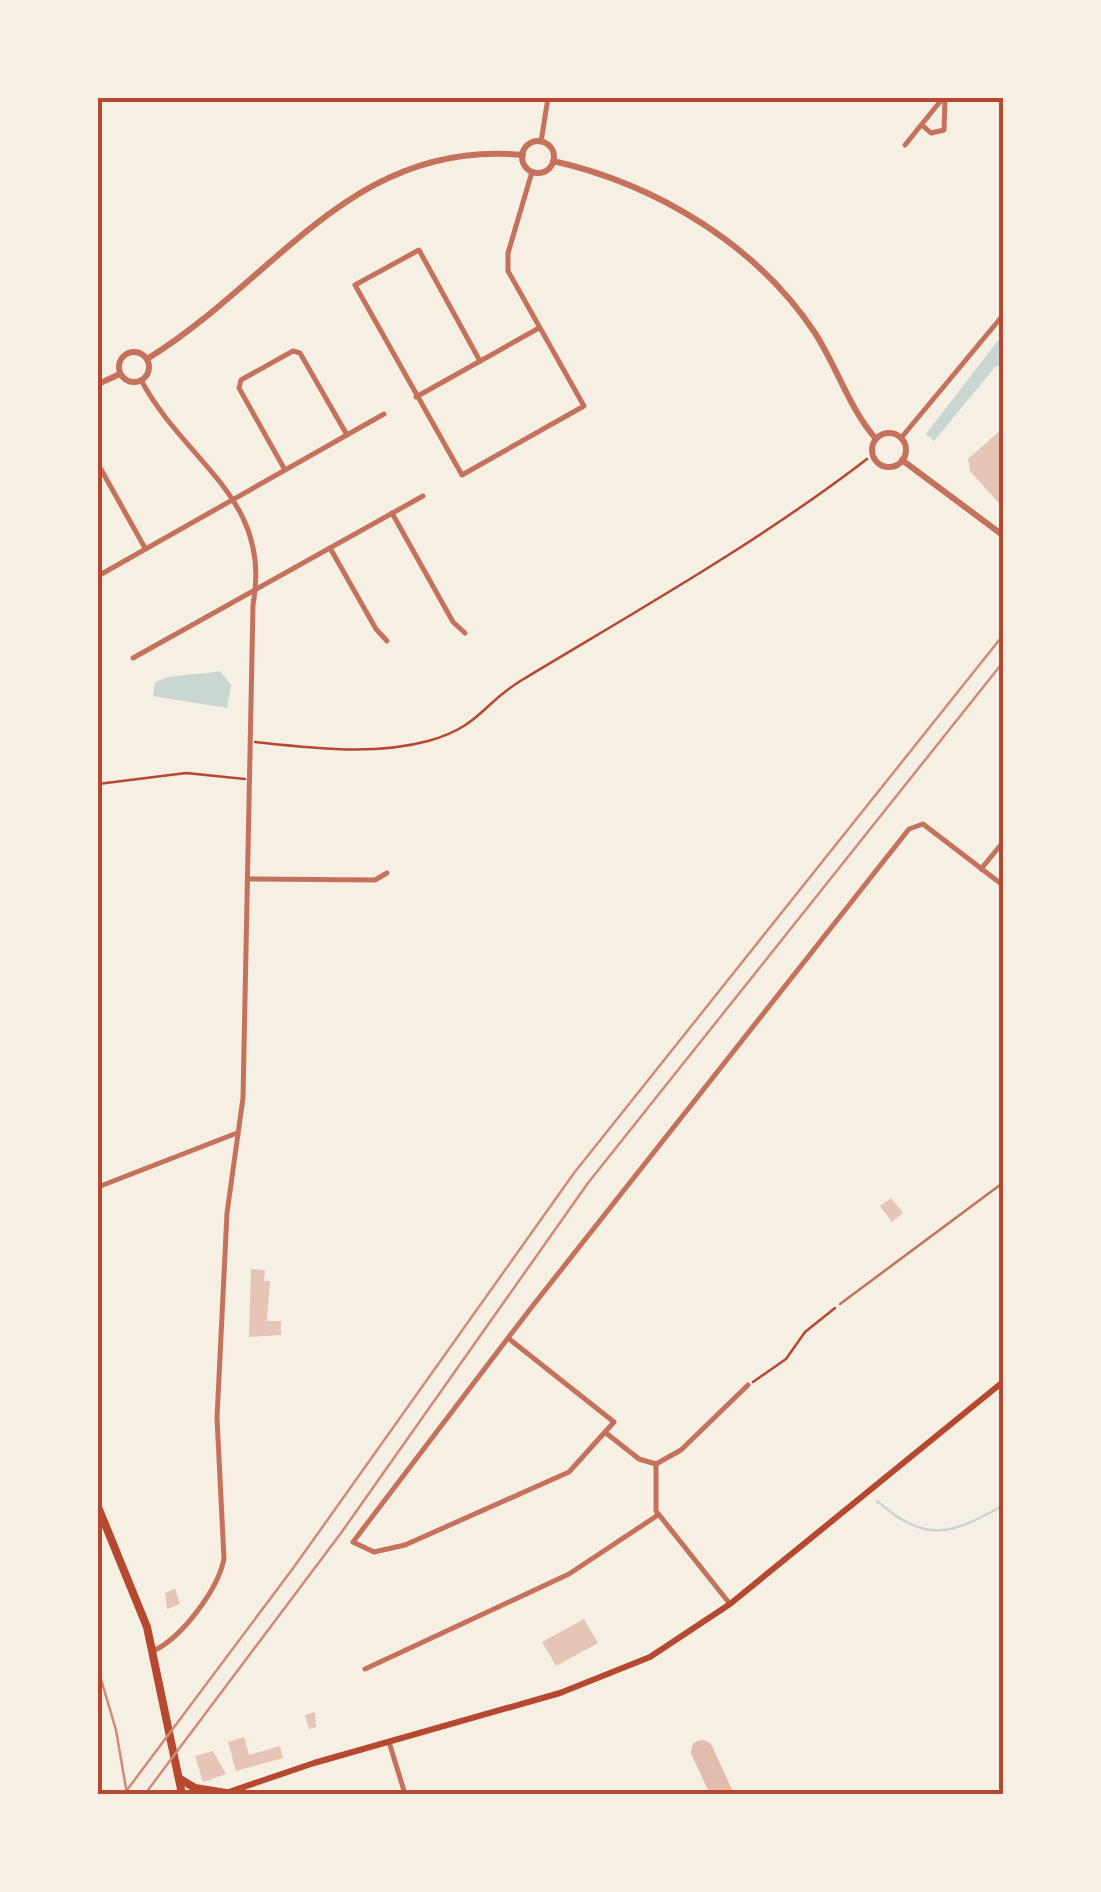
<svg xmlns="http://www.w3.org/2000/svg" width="1101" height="1892" viewBox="0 0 1101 1892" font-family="'Work Sans',sans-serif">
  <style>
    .water { fill: #c9d6d2 }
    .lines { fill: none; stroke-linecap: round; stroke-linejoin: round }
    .stream { stroke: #c9d6d2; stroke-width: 2.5 }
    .taxiway { stroke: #e2bdae; stroke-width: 22 }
    .building { fill: #e6c5b7 }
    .path { stroke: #b5482f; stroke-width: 2.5 }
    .service { stroke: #c5725c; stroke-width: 2.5 }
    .minor { stroke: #c5725c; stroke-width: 5 }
    .tertiary { stroke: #c5725c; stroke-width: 6 }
    .secondary { stroke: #b5482f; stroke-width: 6 }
    .primary { stroke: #b5482f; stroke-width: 8 }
    .rail { stroke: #cf8b77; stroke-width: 2.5 }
    .neatline { fill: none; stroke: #b5482f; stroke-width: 4 }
  </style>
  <rect width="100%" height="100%" fill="#f6efe4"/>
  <g class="water">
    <path d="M 1003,334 L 1003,363 L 995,367 L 934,441 L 926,434 Z"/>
    <path d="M 220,671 L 231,685 L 227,708 L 153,696 L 155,683 C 172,672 199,676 220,671 Z"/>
  </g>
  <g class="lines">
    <path class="stream" d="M 877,1501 C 927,1544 950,1535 1004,1505"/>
    <path class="taxiway" d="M 702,1751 L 722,1794"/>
  </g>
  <g class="building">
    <path d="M 1004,427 L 1004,509 L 970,471 L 968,459 Z"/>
    <path d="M 891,1198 L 903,1213 L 892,1222 L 880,1206 Z"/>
    <path d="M 251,1269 L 265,1270 L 264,1281 L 270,1281 L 267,1321 L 281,1321 L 281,1335 L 249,1337 Z"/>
    <path d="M 175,1589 L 180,1604 L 167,1609 L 165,1593 Z"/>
    <path d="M 584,1619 L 598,1643 L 556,1666 L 542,1642 Z"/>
    <path d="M 315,1712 L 316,1727 L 309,1729 L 305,1715 Z"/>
    <path d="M 244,1737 L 249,1755 L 280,1746 L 283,1758 L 236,1771 L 228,1742 Z"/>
    <path d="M 213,1751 L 226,1774 L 203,1782 L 195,1756 Z"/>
  </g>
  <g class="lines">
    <g class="path">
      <path d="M 255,742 C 311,748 373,756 428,741 C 480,727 483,703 522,680 C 638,610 759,542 867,459"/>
      <path d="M 98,784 L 186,773 L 245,779"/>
      <path d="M 753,1382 L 786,1359 L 805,1332 L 835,1308"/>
    </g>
    <path class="service" d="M 840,1304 L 1004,1182"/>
    <g class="minor">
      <path d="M 922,125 L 931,133 L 944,130 L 945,98"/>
      <path d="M 541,142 L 548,98"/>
      <path d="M 905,145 L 943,98"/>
      <path d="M 480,361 L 419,250 L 355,285 L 462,475 L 584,406 L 508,271 L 508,253 L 532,172"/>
      <path d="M 141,380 C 186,464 273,498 253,605 L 243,1098 L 227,1213 L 217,1418 L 224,1559 C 218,1589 182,1638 153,1651"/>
      <path d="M 416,397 L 539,328"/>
      <path d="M 901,438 L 1004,314"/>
      <path d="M 98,464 L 145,548"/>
      <path d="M 285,470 L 239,388 L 241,380 L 293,351 L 300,353 L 347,435"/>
      <path d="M 392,513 L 453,622 L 465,633"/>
      <path d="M 330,548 L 376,629 L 387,641"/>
      <path d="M 98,576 L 384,414"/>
      <path d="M 133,658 L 423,496"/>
      <path d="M 981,869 L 1004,841"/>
      <path d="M 249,879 L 375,880 L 387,873"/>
      <path d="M 98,1187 L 237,1133"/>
      <path d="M 508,1338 L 614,1422 L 569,1472 L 405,1545 L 374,1552 L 353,1542 L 508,1338 L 531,1308 L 909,829 L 923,824 L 1004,886"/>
      <path d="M 606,1433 L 639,1459 L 656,1464"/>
      <path d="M 730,1604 L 656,1511 L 656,1464 L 681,1450 L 748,1385"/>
      <path d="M 365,1669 L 569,1574 L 658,1515"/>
      <path d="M 389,1742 L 405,1794"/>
    </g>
    <g class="tertiary">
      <circle cx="538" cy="157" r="16"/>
      <path d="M 553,161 C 656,184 757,245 815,333 C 837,367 849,408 876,439"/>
      <circle cx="134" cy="367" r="15"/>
      <path d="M 147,359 C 276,280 353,138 523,155"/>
      <path d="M 98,384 L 120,374"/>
      <circle cx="889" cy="450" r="17"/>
      <path d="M 902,460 L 1004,536"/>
    </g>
    <path class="secondary" d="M 223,1794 L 314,1763 L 560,1693 L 650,1657 L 730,1604 L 1004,1381"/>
    <g class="primary">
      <path d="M 98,1507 L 147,1627 L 182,1794"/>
      <path d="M 180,1779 L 195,1788 L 226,1793"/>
    </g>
    <g class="rail">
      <path d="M 98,1669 L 116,1730 L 127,1794"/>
      <path d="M 124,1794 L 294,1567 L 574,1173 L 1004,634"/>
      <path d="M 145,1794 L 341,1533 L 588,1183 L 1004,661"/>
    </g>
  </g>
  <rect width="1101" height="1892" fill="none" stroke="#f6efe4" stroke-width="200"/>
  <rect x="100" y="100" width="901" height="1692" class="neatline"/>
</svg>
